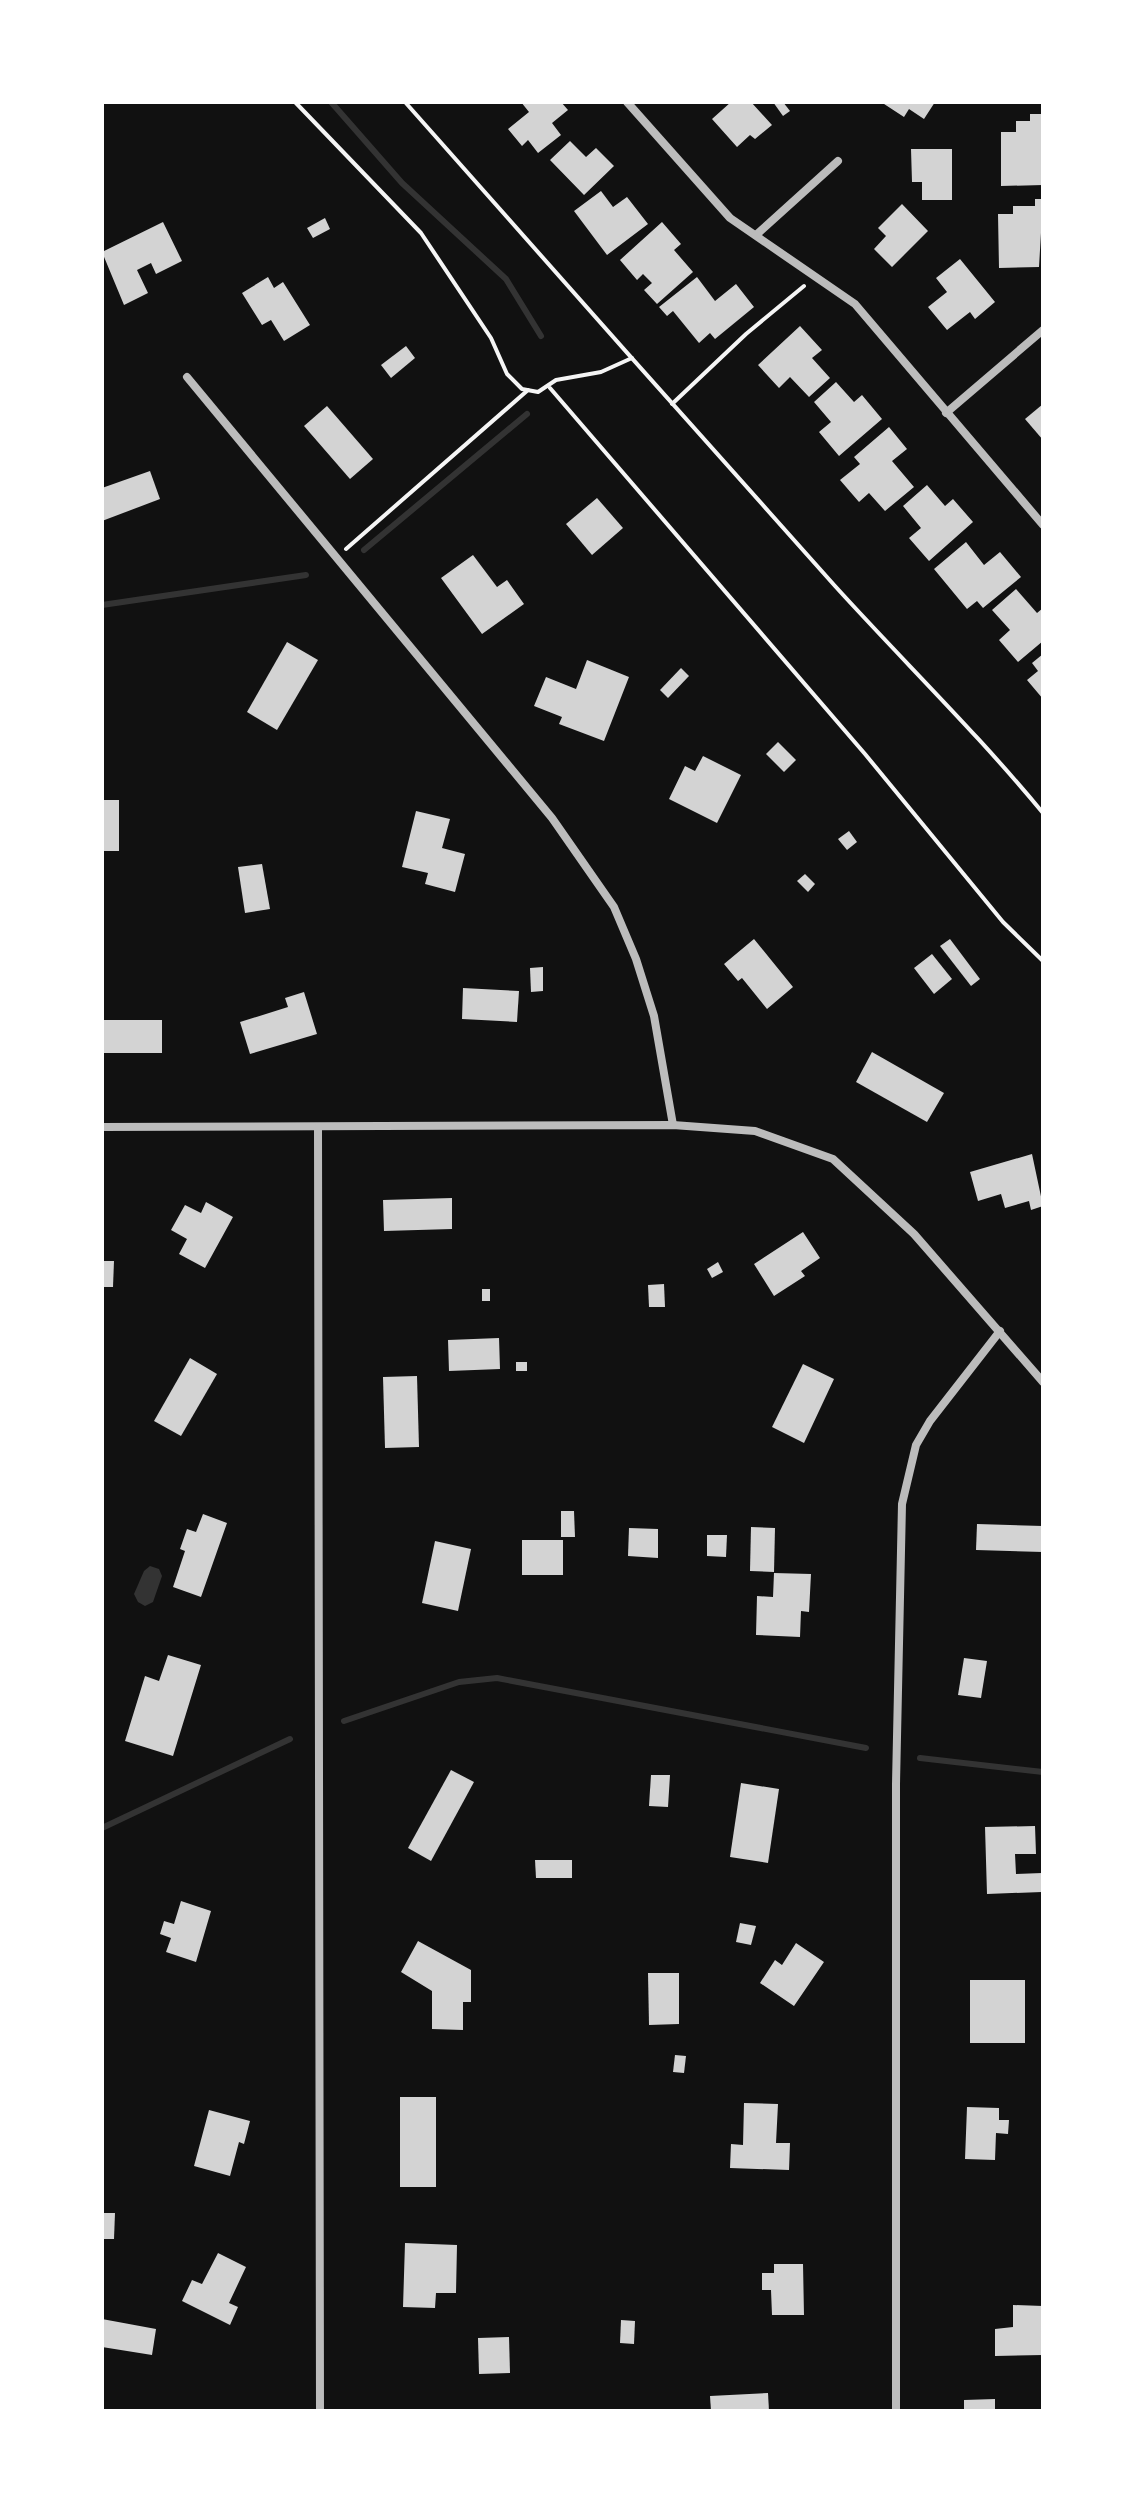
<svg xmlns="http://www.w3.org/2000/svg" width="1145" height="2513" viewBox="0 0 1145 2513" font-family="'Source Sans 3',sans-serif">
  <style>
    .water { fill: #333 }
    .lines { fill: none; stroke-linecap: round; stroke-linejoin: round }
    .stream { stroke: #333; stroke-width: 6 }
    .building { fill: #d3d3d3 }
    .path { stroke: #f5f5f5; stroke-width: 4 }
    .minor { stroke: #bcbcbc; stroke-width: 8 }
  </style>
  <rect width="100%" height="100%" fill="#111"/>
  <path class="water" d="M 150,1566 L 159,1569 L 162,1576 L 153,1602 L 145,1606 L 138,1602 L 134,1594 L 144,1571 Z"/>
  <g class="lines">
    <g class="stream">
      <path d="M 331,102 L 402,183 L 506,279 L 541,336"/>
      <path d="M 364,550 L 527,414"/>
      <path d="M 102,605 L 306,575"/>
      <path d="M 344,1721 L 459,1682 L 497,1678 L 866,1748"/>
      <path d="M 920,1758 L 1043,1772"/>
      <path d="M 102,1828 L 290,1739"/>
    </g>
  </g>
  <g class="building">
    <path d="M 521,102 L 561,102 L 568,110 L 552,123 L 561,135 L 538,153 L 528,140 L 522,146 L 508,129 L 529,112 Z"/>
    <path d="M 731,102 L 751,102 L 772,125 L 755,139 L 750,135 L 737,147 L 712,119 Z"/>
    <path d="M 773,102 L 783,102 L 790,111 L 783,116 Z"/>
    <path d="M 881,102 L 935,102 L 924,119 L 909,109 L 904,117 Z"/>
    <path d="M 1030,114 L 1043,114 L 1043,185 L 1001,186 L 1001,132 L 1016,132 L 1016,121 L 1030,121 Z"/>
    <path d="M 570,141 L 586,157 L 596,148 L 614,166 L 584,195 L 550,160 Z"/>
    <path d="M 911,149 L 952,149 L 952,200 L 922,200 L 922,182 L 912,182 Z"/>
    <path d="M 601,191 L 613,207 L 627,197 L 648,224 L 607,255 L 574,211 Z"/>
    <path d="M 1035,199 L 1043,199 L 1039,267 L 999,268 L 998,214 L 1013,214 L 1013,206 L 1035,206 Z"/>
    <path d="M 902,204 L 928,231 L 892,267 L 874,249 L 886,236 L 878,228 Z"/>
    <path d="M 325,218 L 330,229 L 313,238 L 307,228 Z"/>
    <path d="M 163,222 L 182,261 L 156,274 L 151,263 L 137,270 L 148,293 L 124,305 L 102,252 Z"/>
    <path d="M 662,222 L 681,244 L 674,250 L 693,272 L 657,304 L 644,290 L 652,283 L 643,274 L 637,280 L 620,260 Z"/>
    <path d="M 960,259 L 995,302 L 975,319 L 970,312 L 947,330 L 928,307 L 947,292 L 936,278 Z"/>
    <path d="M 268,277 L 274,288 L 283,282 L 310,325 L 284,341 L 271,320 L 262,325 L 242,293 Z"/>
    <path d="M 697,277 L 715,301 L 736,284 L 754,307 L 715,339 L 710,333 L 699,343 L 673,311 L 667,316 L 659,307 Z"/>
    <path d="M 800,326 L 822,350 L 812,358 L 830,378 L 809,397 L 790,377 L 779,388 L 758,365 Z"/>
    <path d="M 406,346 L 415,358 L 391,378 L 381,365 Z"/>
    <path d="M 836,382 L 854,402 L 862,395 L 882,419 L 839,456 L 819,432 L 831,422 L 814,402 Z"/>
    <path d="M 1043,404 L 1043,440 L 1025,419 Z"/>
    <path d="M 327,406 L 373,459 L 350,479 L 304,426 Z"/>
    <path d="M 889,427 L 907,449 L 892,461 L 914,487 L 885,511 L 869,493 L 859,502 L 840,480 L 860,464 L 854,457 Z"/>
    <path d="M 150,471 L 160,499 L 102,521 L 102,488 Z"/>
    <path d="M 927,485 L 945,506 L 953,499 L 973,522 L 929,561 L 909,538 L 921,528 L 903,506 Z"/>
    <path d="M 597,498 L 623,528 L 592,555 L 566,524 Z"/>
    <path d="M 966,542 L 984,565 L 1000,552 L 1021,577 L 983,608 L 977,601 L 967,609 L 934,569 Z"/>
    <path d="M 473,555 L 497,587 L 507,580 L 524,604 L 482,634 L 441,578 Z"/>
    <path d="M 1016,589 L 1037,613 L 1043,608 L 1043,641 L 1018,662 L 999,640 L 1010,630 L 992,610 Z"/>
    <path d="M 287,642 L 318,660 L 277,730 L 247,712 Z"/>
    <path d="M 1043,654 L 1043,699 L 1027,680 L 1038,671 L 1032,663 Z"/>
    <path d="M 587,660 L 629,677 L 604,741 L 559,724 L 562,717 L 534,706 L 546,677 L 576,689 Z"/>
    <path d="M 681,668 L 689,676 L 668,698 L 660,690 Z"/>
    <path d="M 778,742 L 796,760 L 784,772 L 766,754 Z"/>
    <path d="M 703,756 L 741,775 L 717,823 L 669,799 L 685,766 L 695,771 Z"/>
    <rect x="102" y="800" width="17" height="51"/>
    <path d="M 416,811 L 450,819 L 442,848 L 465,854 L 455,892 L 425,884 L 428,873 L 402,867 Z"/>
    <path d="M 849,831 L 857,842 L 847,850 L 838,839 Z"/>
    <path d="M 262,864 L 270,909 L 245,913 L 238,867 Z"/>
    <path d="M 805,874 L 815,884 L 808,892 L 797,881 Z"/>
    <path d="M 754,939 L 793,987 L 767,1009 L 742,978 L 738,981 L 724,964 Z"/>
    <path d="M 950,939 L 980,979 L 971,986 L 940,946 Z"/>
    <path d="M 932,954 L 952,979 L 934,994 L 914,968 Z"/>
    <path d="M 543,967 L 543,991 L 531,992 L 530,968 Z"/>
    <path d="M 463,988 L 519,991 L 517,1022 L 462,1019 Z"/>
    <path d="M 304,992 L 317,1034 L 250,1054 L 240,1022 L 288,1007 L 285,998 Z"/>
    <rect x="102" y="1020" width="60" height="33"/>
    <path d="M 872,1052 L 944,1093 L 927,1122 L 856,1082 Z"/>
    <path d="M 1032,1154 L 1043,1206 L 1031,1210 L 1029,1201 L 1005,1208 L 1001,1194 L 978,1201 L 970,1172 Z"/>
    <path d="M 452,1198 L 452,1229 L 384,1231 L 383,1200 Z"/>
    <path d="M 206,1202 L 233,1217 L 205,1268 L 179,1254 L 187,1239 L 171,1230 L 185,1205 L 201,1213 Z"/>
    <path d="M 803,1232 L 820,1258 L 801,1271 L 805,1276 L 774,1296 L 754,1264 Z"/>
    <path d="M 102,1261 L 114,1261 L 113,1287 L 102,1287 Z"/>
    <path d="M 718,1262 L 723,1272 L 712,1278 L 707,1269 Z"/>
    <path d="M 664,1284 L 665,1307 L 649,1307 L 648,1285 Z"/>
    <rect x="482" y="1289" width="8" height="12"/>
    <path d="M 499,1338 L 500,1369 L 449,1371 L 448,1340 Z"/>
    <path d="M 190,1358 L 217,1374 L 181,1436 L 154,1421 Z"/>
    <rect x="516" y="1362" width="11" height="9"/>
    <path d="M 803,1364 L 834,1379 L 804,1443 L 772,1427 Z"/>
    <path d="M 417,1376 L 419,1447 L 385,1448 L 383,1377 Z"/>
    <path d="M 561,1511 L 574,1511 L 575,1537 L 561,1537 Z"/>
    <path d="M 203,1514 L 227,1523 L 201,1597 L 173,1587 L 185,1551 L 180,1549 L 187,1529 L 196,1532 Z"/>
    <path d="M 977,1524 L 1043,1526 L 1043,1552 L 976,1550 Z"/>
    <path d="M 751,1527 L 775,1528 L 774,1572 L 750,1571 Z"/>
    <path d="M 629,1528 L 658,1529 L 658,1558 L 628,1556 Z"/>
    <path d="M 707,1535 L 727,1535 L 726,1557 L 707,1556 Z"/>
    <rect x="522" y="1540" width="41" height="35"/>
    <path d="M 435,1541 L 471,1549 L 458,1611 L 422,1603 Z"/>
    <path d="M 774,1573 L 811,1574 L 809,1612 L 801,1611 L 800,1637 L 756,1635 L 757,1596 L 773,1597 Z"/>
    <path d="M 168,1655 L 201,1665 L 173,1756 L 125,1741 L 145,1676 L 159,1681 Z"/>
    <path d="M 964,1658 L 987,1661 L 981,1698 L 958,1695 Z"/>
    <path d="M 451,1770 L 474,1782 L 431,1861 L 408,1848 Z"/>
    <path d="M 651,1775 L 670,1775 L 668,1807 L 649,1806 Z"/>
    <path d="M 741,1783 L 779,1789 L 768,1863 L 730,1857 Z"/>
    <path d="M 1035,1826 L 1036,1854 L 1015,1854 L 1016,1874 L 1042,1873 L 1042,1892 L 987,1894 L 985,1827 Z"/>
    <path d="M 535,1860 L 572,1860 L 572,1878 L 536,1878 Z"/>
    <path d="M 181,1901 L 211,1911 L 196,1962 L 166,1952 L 171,1938 L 160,1934 L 164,1921 L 174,1924 Z"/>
    <path d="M 740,1923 L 756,1926 L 751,1945 L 736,1942 Z"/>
    <path d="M 418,1941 L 471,1970 L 471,2002 L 463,2002 L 463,2030 L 432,2029 L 432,1991 L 401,1972 Z"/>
    <path d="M 796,1943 L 824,1962 L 794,2006 L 760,1983 L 775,1960 L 782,1965 Z"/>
    <path d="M 648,1973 L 679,1973 L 679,2024 L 649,2025 Z"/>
    <rect x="970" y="1980" width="55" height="63"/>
    <path d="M 675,2055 L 686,2056 L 684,2073 L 673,2072 Z"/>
    <rect x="400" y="2097" width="36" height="90"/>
    <path d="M 744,2103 L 778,2104 L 776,2143 L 790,2143 L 789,2170 L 730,2168 L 731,2144 L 743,2145 Z"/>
    <path d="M 967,2107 L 999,2108 L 999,2120 L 1009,2120 L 1008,2134 L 996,2133 L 995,2160 L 965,2159 Z"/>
    <path d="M 209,2110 L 250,2121 L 244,2144 L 239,2142 L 230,2176 L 194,2166 Z"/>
    <path d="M 102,2213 L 115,2213 L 114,2239 L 102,2239 Z"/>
    <path d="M 405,2243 L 457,2245 L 456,2293 L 436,2293 L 435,2308 L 403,2307 Z"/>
    <path d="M 218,2253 L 246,2267 L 229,2303 L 238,2307 L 230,2325 L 182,2301 L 192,2280 L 202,2284 Z"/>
    <path d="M 774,2264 L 803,2264 L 804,2315 L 772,2315 L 771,2290 L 762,2290 L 762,2273 L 774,2273 Z"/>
    <path d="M 1013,2305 L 1043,2306 L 1043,2355 L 995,2356 L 995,2329 L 1013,2327 Z"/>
    <path d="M 102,2319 L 156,2329 L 152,2355 L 102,2347 Z"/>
    <path d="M 621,2320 L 635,2321 L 634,2344 L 620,2343 Z"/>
    <path d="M 509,2337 L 510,2373 L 479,2374 L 478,2338 Z"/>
    <path d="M 768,2393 L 769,2411 L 711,2411 L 710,2396 Z"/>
    <path d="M 995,2399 L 995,2411 L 964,2411 L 964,2400 Z"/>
  </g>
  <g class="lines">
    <g class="path">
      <path d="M 295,102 L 421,233 L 491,338 L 507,374 L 522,389 L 538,392 L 556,380 L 601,372 L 632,358"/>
      <path d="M 405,102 C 548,264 691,425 835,586 C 904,662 978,734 1043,813"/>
      <path d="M 550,388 L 865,754 L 1003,922 L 1043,961"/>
      <path d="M 672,404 L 746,334 L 804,286"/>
      <path d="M 346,549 L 528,390"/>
    </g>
    <g class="minor">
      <path d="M 627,102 L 730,218 L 855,304 L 1043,525"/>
      <path d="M 756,235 L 838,161"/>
      <path d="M 187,377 L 552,818 L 614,907 L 636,959 L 654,1016 L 673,1125"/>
      <path d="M 946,413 L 1043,330"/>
      <path d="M 102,1127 L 673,1125 L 755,1131 L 833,1159 L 914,1234 L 1043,1382"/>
      <path d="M 318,1128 L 320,2411"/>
      <path d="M 896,2411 L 896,1784 L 902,1504 L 916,1445 L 930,1421 L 1000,1331"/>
    </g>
  </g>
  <rect width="1145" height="2513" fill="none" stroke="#ffffff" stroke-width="208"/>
</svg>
